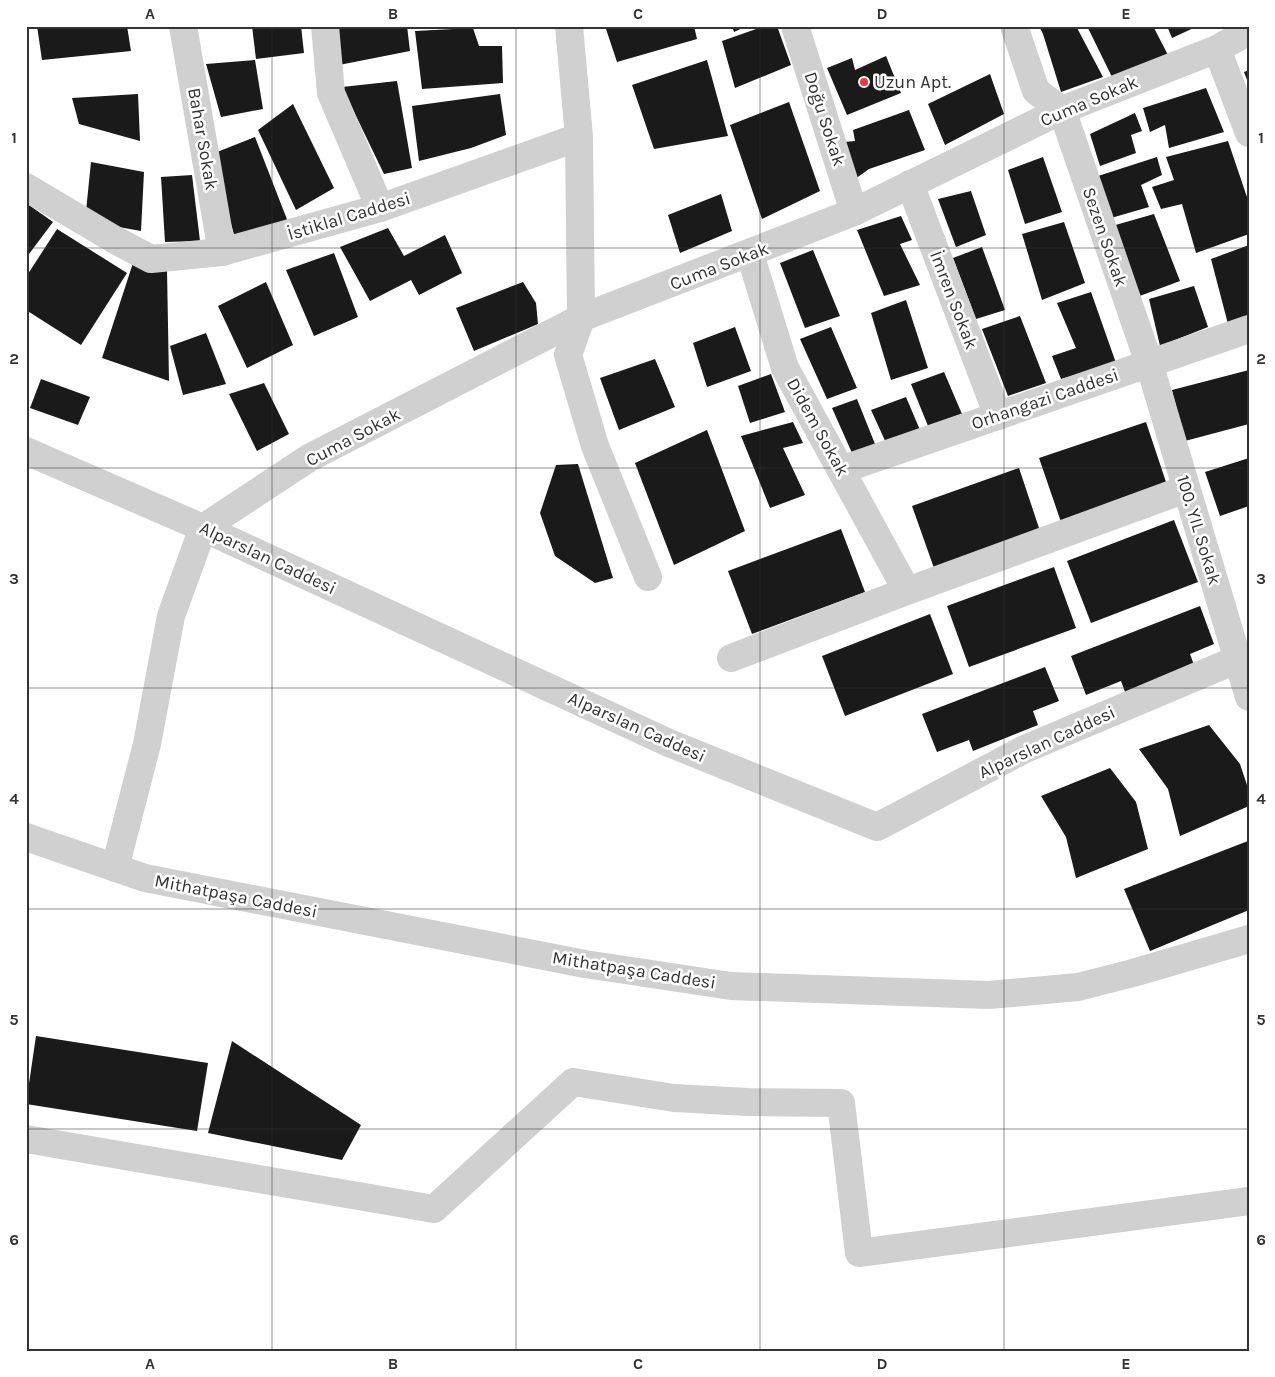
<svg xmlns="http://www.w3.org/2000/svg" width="1275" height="1377" viewBox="0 0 1275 1377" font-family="Karla,sans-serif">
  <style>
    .building { fill: #1a1a1a }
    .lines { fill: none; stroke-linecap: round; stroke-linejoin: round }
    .minor { stroke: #d0d0d0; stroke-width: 28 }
    .grid { fill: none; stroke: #333; stroke-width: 1; stroke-opacity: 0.55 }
    .poi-dot { fill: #e63946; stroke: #fff; stroke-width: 2 }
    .labels { text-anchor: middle; stroke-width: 5; stroke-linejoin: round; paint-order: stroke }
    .poi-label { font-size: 18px; fill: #333; stroke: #fff; text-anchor: start }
    .street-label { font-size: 18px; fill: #333; stroke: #fff }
    .neatline { fill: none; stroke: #333; stroke-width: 2 }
    .grid-label { font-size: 16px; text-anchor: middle; font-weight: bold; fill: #333 }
  </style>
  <rect width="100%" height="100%" fill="#fff"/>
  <g class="building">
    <path d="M 37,26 L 127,26 L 131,51 L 42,60 Z"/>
    <path d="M 252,26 L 301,26 L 304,53 L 256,59 Z"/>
    <path d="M 335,26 L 407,26 L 410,51 L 339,65 Z"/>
    <path d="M 605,26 L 694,26 L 697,39 L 617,62 Z"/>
    <path d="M 732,26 L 747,26 L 734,32 Z"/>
    <path d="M 765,26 L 777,26 L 791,65 L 735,88 L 722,41 Z"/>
    <path d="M 1039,26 L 1076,26 L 1103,77 L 1061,92 L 1043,34 Z"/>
    <path d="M 1087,26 L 1153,26 L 1168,55 L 1112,77 Z"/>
    <path d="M 1167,26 L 1198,26 L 1172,38 Z"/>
    <path d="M 473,28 L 479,46 L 502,46 L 503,83 L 422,89 L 415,31 Z"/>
    <path d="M 886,56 L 901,93 L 847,115 L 827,68 L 852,58 L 855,70 Z"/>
    <path d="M 255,60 L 263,109 L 221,117 L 206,64 Z"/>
    <path d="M 707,60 L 728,136 L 654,149 L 632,85 Z"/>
    <path d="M 1249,70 L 1249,85 L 1244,72 Z"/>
    <path d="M 990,74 L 1004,114 L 945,145 L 928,104 Z"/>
    <path d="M 397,81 L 412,168 L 384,174 L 342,87 Z"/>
    <path d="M 1206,88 L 1224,132 L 1169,148 L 1165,125 L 1150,132 L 1143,108 Z"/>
    <path d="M 138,94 L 140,141 L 79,124 L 72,98 Z"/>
    <path d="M 500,94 L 506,135 L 471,148 L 419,161 L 412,106 Z"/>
    <path d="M 789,102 L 820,191 L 762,219 L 730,125 Z"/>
    <path d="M 293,104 L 334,188 L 296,210 L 258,130 Z"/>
    <path d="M 909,110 L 925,150 L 869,169 L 855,179 L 844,142 L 855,141 L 853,130 Z"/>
    <path d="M 1135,113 L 1142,131 L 1131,135 L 1136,153 L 1100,166 L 1090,134 Z"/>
    <path d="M 255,137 L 288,222 L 236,242 L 212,154 Z"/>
    <path d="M 1228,141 L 1249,203 L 1249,234 L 1196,253 L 1182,204 L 1161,209 L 1152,187 L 1174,180 L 1166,157 Z"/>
    <path d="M 1043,157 L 1062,212 L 1025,224 L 1008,170 Z"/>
    <path d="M 1157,157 L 1162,175 L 1141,185 L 1149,207 L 1111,218 L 1095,177 Z"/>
    <path d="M 91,162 L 144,172 L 141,231 L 85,221 Z"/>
    <path d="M 192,175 L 200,241 L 165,242 L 161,177 Z"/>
    <path d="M 971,191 L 986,235 L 956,247 L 938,199 Z"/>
    <path d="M 721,194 L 732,231 L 680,253 L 668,215 Z"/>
    <path d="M 26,203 L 53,222 L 26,258 Z"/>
    <path d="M 1154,214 L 1180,281 L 1137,297 L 1112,226 Z"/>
    <path d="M 901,216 L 912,240 L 900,244 L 920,285 L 884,296 L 857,230 Z"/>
    <path d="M 1064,222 L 1085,283 L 1042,300 L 1022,234 Z"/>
    <path d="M 388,228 L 404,256 L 445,235 L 462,273 L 419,295 L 411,280 L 370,301 L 340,247 Z"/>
    <path d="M 57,229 L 127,273 L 81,345 L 26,310 L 26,277 Z"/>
    <path d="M 1249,245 L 1249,316 L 1228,324 L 1211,259 Z"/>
    <path d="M 982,247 L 1005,310 L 976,319 L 953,258 Z"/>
    <path d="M 813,250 L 840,316 L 805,328 L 780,263 Z"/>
    <path d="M 334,253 L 358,317 L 314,336 L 286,270 Z"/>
    <path d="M 133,263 L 167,270 L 169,381 L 102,358 Z"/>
    <path d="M 266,282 L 293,345 L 247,368 L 218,306 Z"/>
    <path d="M 523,282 L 536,303 L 538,324 L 474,351 L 456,308 Z"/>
    <path d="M 1194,286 L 1208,327 L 1160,346 L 1149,299 Z"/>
    <path d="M 1091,292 L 1116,363 L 1061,379 L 1052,356 L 1076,348 L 1057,303 Z"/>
    <path d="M 906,300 L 928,368 L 891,380 L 871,313 Z"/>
    <path d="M 1020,316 L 1046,383 L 1008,396 L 982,329 Z"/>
    <path d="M 735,327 L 751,371 L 707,387 L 693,343 Z"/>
    <path d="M 831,327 L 857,388 L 827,399 L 800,339 Z"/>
    <path d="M 206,333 L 226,384 L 183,395 L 170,346 Z"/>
    <path d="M 655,359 L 675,407 L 619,430 L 600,378 Z"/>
    <path d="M 1249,370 L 1249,424 L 1185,441 L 1172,390 Z"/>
    <path d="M 944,372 L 962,414 L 928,426 L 911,384 Z"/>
    <path d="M 771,374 L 785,412 L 750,423 L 738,386 Z"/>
    <path d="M 41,379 L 90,397 L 78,425 L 30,408 Z"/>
    <path d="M 264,383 L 289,434 L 257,451 L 229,394 Z"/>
    <path d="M 906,397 L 920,430 L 887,445 L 871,410 Z"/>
    <path d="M 857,399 L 875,444 L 852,453 L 832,408 Z"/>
    <path d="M 793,422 L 803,443 L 783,448 L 805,495 L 770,508 L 741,436 Z"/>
    <path d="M 1146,422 L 1167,485 L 1061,522 L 1039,458 Z"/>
    <path d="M 707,430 L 745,531 L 674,565 L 635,463 Z"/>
    <path d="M 1249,458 L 1249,506 L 1220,516 L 1205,472 Z"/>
    <path d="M 578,464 L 613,578 L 595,583 L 555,556 L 540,513 L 556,465 Z"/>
    <path d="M 1019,468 L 1040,531 L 934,568 L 912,506 Z"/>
    <path d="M 1174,520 L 1198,582 L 1091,623 L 1067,561 Z"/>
    <path d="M 841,529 L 865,592 L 752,634 L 728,571 Z"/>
    <path d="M 1054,567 L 1076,628 L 969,667 L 947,606 Z"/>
    <path d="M 1200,606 L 1214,644 L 1190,654 L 1194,665 L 1125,692 L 1121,681 L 1086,695 L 1071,656 Z"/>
    <path d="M 930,614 L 953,674 L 845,716 L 822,656 Z"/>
    <path d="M 1045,667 L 1059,701 L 1033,711 L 1038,725 L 973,751 L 969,740 L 937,752 L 922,714 Z"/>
    <path d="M 1209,725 L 1240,764 L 1249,791 L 1249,806 L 1180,836 L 1168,789 L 1139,749 Z"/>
    <path d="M 1110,768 L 1136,802 L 1148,849 L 1076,878 L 1066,837 L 1041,796 Z"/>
    <path d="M 1248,841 L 1249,910 L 1150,951 L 1124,889 Z"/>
    <path d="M 36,1036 L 208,1063 L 197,1131 L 26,1104 Z"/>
    <path d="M 232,1041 L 361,1125 L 342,1160 L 208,1133 Z"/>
  </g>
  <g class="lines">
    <g class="minor">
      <path d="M 183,26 L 222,252"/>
      <path d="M 325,26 L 331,93 L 380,208"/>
      <path d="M 569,26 L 579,137 L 581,318 L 568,355 L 595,446 L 648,577"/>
      <path d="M 795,26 L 854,212"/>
      <path d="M 1014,26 L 1036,91 L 1062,110 L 1149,363 L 1249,697"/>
      <path d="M 1217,49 L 1249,133"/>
      <path d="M 910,184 L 998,416"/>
      <path d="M 26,187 L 115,240 L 151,259 L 222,252 L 380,208 L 579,137"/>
      <path d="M 750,254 L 785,368 L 907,591"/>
      <path d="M 26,451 L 203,528 L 669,743 L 877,827 L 1025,749 L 1238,659 L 1249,656"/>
      <path d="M 841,470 L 1249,329"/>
      <path d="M 731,658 L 907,591 L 1186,489"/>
      <path d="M 26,837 L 145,878 L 585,964 L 731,986 L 989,995 L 1078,987 L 1133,973 L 1249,939"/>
      <path d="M 115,868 L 147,744 L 171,616 L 203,528 L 309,458 L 581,318 L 854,212 L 1062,110 L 1217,49 L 1249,31"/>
      <path d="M 26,1139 L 434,1209 L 573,1082 L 674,1098 L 748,1102 L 841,1103 L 859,1253 L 1249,1201"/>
    </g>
  </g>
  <path class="grid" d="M 272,26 L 272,1351M 516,26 L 516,1351M 760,26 L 760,1351M 1004,26 L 1004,1351M 26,248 L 1249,248M 26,468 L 1249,468M 26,688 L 1249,688M 26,909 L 1249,909M 26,1129 L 1249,1129"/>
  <circle class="poi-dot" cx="864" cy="82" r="5"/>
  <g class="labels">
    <g class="poi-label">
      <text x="874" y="88">Uzun Apt.</text>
    </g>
    <g class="street-label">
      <text transform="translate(1089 101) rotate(-23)" y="6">Cuma Sokak</text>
      <text transform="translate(825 119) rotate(72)" y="6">Doğu Sokak</text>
      <text transform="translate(203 139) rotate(80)" y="6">Bahar Sokak</text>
      <text transform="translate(349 216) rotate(-17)" y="6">İstiklal Caddesi</text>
      <text transform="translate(1105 237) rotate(71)" y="6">Sezen Sokak</text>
      <text transform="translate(719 266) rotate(-21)" y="6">Cuma Sokak</text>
      <text transform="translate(954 300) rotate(69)" y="6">İmren Sokak</text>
      <text transform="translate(1045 399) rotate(-19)" y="6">Orhangazi Caddesi</text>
      <text transform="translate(818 427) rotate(61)" y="6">Didem Sokak</text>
      <text transform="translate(353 437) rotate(-28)" y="6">Cuma Sokak</text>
      <text transform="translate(1199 530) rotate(73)" y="6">100. YIL Sokak</text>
      <text transform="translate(268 558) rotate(25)" y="6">Alparslan Caddesi</text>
      <text transform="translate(637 727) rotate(24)" y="6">Alparslan Caddesi</text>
      <text transform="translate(1047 742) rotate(-25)" y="6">Alparslan Caddesi</text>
      <text transform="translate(236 896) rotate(11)" y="6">Mithatpaşa Caddesi</text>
      <text transform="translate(634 970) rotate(9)" y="6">Mithatpaşa Caddesi</text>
    </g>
  </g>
  <rect width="1275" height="1377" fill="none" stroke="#ffffff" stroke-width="55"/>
  <rect x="28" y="28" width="1220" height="1322" class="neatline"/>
  <g class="grid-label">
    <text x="150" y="19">A</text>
    <text x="393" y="19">B</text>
    <text x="638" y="19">C</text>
    <text x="882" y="19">D</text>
    <text x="1126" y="19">E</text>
    <text x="14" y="143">1</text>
    <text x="1261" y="143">1</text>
    <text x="14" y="364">2</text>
    <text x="1261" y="364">2</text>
    <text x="14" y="584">3</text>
    <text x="1261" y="584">3</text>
    <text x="14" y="804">4</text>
    <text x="1261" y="804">4</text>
    <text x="14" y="1025">5</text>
    <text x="1261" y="1025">5</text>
    <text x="14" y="1245">6</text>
    <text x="1261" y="1245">6</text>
    <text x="150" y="1369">A</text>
    <text x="393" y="1369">B</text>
    <text x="638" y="1369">C</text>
    <text x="882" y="1369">D</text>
    <text x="1126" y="1369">E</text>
  </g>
</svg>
